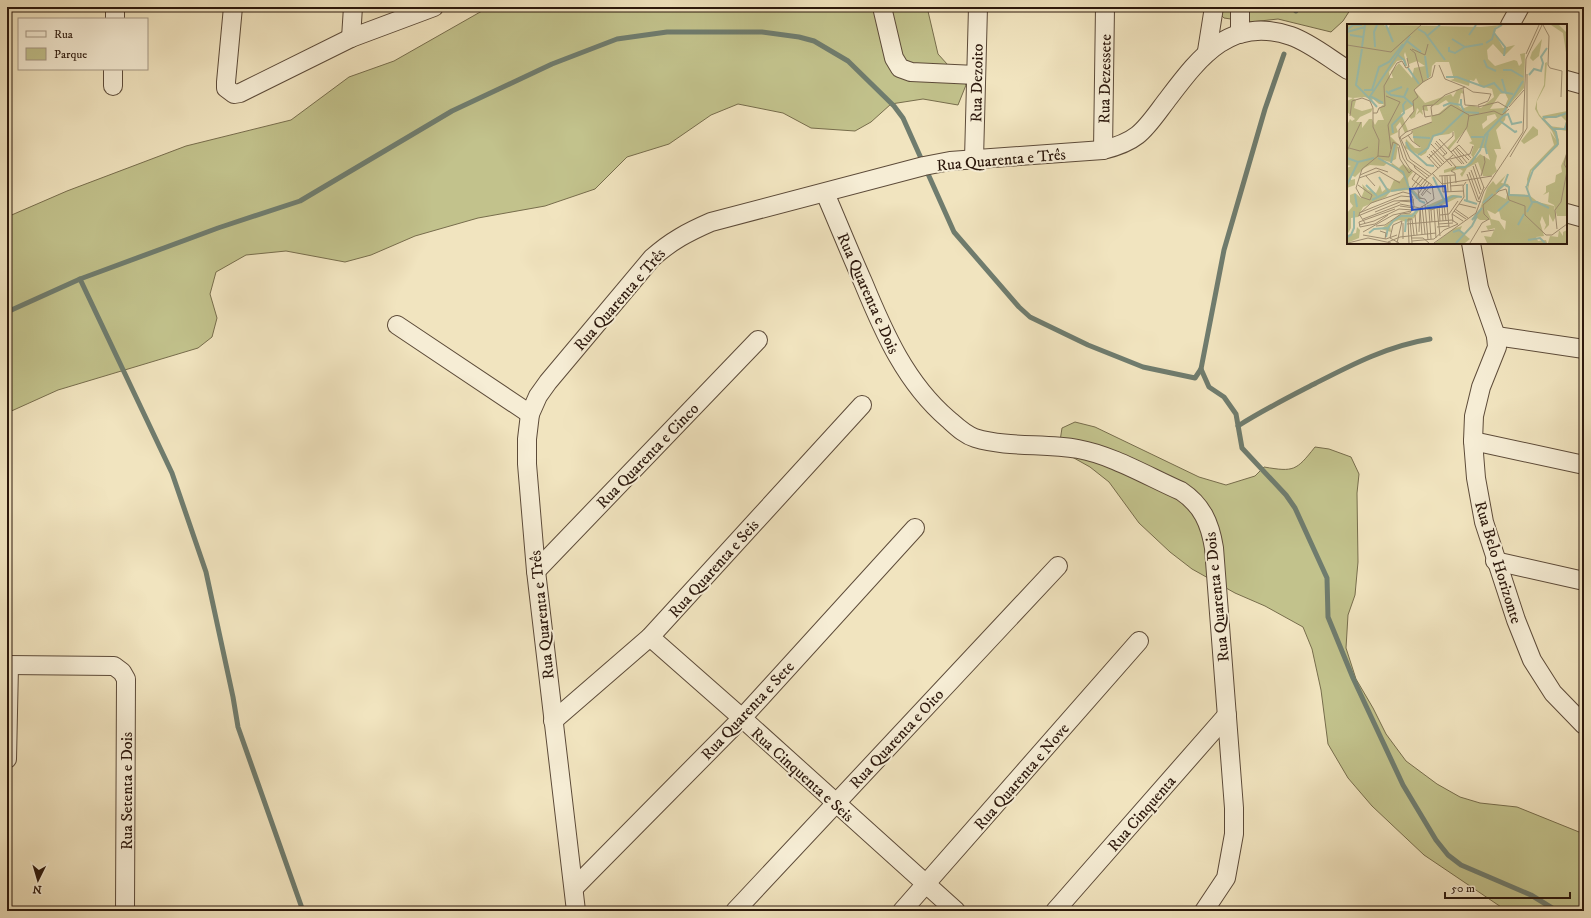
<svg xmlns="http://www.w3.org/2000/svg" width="1591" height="918" viewBox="0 0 1591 918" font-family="'IM FELL DW Pica',serif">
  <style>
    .green { fill: #c2c28c; stroke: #776d4c }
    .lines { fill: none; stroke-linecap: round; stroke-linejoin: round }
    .stream { stroke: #6f7c6e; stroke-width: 5 }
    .street-casing { stroke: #5d4b39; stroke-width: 20 }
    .street { stroke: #f6edd5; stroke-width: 18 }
    .labels { text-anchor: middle; stroke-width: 4; stroke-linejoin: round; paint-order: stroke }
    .street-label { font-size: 16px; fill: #2c180c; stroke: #f6edd5 }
    .inset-river { fill: none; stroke: #9bbfaf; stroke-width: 2 }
    .inset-road { fill: none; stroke: #a29277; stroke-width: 1 }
    .view { fill: #1d4ed8; fill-opacity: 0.15; stroke: #1d4ed8; stroke-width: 2 }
    .inset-edge { fill: none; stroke: #2c180c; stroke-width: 2 }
  </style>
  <rect width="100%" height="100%" fill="#f1e4bf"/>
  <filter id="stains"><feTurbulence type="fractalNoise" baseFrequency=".005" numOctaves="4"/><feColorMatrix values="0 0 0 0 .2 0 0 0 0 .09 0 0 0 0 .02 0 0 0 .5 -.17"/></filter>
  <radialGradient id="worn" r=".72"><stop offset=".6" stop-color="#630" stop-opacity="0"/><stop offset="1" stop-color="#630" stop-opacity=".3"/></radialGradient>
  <g class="green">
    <path d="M 489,7 L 927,7 L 938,54 L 966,85 L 958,105 L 923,99 L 891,104 L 871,122 L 855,131 L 811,128 L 783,113 L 738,104 L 711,115 L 669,144 L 627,157 L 595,189 L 545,206 L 478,218 L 415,236 L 371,255 L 345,262 L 286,251 L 246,255 L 216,272 L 210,294 L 217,318 L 212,337 L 198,348 L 58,390 L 7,413 L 7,217 L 67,191 L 186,146 L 291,120 L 349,77 L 394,61 Z"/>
    <path d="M 1216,7 L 1352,7 L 1343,21 L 1331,32 L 1278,19 L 1251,22 L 1224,18 L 1217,11 Z"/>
    <path d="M 1075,422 L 1095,427 L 1199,477 L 1226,485 L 1255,476 L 1264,467 C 1294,472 1296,471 1315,447 L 1329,449 L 1351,457 L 1359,474 L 1357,493 L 1358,562 L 1355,595 L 1348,615 L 1346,648 L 1356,679 L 1373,708 L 1386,734 L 1406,761 L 1437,784 L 1460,797 L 1480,803 L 1517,807 L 1584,834 L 1584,911 L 1507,911 L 1424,855 L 1372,806 L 1348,778 L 1328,744 L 1321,690 L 1312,649 L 1303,627 L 1265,606 L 1235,593 L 1192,569 L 1170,552 L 1139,523 L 1109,482 L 1090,467 L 1065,453 L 1060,441 L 1062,428 Z"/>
  </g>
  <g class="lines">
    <g class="stream">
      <path d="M 1296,11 L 1297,7"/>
      <path d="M 80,279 L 172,473 L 206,572 L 233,697 L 238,727 L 303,911"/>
      <path d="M 7,312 L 80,279 L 218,228 L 300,201 L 452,111 L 552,64 L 617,39 L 667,32 L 762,32 L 799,37 L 814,41 L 848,61 L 894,106 L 903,118 L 954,232 L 1019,307 L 1030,317 L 1088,345 L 1143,367 L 1195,378 L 1201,369 L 1224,250 L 1265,109 L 1284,54"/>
      <path d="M 1201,369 L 1209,387 L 1224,397 L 1236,414 L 1242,448 L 1286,495 L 1295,508 L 1327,578 L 1328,617 L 1353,678 L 1403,785 L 1436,840 L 1448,855 L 1461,865 L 1531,895 L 1557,911"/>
      <path d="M 1238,426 C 1263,410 1289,397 1316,383 C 1353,364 1388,346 1430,339"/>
    </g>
    <g class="street-casing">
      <g id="street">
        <path d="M 233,7 L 226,82 L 226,88 L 234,94 L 240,93 L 351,38 L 434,7"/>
        <path d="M 882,7 L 894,58 L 900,68 L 911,72 L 976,75"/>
        <path d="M 115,19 L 115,7"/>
        <path d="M 1510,25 L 1520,7"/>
        <path d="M 1240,34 L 1240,7"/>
        <path d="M 351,38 L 353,7"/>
        <path d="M 1207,51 L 1214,7"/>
        <path d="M 1566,80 L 1584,85"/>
        <path d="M 113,86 L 113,69"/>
        <path d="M 1103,150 L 1105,7"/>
        <path d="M 974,159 L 978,7"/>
        <path d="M 825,193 C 838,223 850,253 863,282 C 884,333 906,383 948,419 C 957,427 965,435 975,438 C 1008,448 1044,443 1078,449 C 1112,455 1149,477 1181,491 C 1202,505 1210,523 1214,548 L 1234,808 L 1234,834 L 1226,878 L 1204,911"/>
        <path d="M 1566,213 L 1584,218"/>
        <path d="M 1471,243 L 1479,288 L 1496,336 L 1497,347 L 1481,387 L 1474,416 L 1473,441 L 1476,478 L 1484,522 L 1516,620 L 1532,660 L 1553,693 L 1584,725"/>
        <path d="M 397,325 L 530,414"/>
        <path d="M 1496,336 L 1584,349"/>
        <path d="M 1473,441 L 1584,465"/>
        <path d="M 1495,561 L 1584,581"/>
        <path d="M 536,571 L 758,340"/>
        <path d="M 650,637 L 742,718 L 956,911"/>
        <path d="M 7,665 L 114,666 L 122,672 L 126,679 L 125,911"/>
        <path d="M 553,721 L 650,637 L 862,405"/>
        <path d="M 7,759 L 9,666"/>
        <path d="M 574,888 L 742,718 L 915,528"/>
        <path d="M 576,911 L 536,571 L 527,464 L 527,439 L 530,414 L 538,396 L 548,382 L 652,258 C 671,241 688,232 711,222 L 924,166 L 950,161 L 1103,150 C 1140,141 1145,129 1167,100 C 1199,58 1230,15 1291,36 C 1311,43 1330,59 1348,70"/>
        <path d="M 735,911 L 1058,566"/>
        <path d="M 902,911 L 1139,641"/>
        <path d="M 1055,911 L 1227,715"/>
      </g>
    </g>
    <use href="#street" class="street"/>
  </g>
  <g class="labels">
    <g class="street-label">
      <text transform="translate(1104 79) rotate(-89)" y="6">Rua Dezessete</text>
      <text transform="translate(976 83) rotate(-89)" y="6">Rua Dezoito</text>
      <text transform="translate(1001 159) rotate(-5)" y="6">Rua Quarenta e Três</text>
      <text transform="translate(869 293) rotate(66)" y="6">Rua Quarenta e Dois</text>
      <text transform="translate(619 299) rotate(-49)" y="6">Rua Quarenta e Três</text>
      <text transform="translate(647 455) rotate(-46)" y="6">Rua Quarenta e Cinco</text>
      <text transform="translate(1499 562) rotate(73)" y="6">Rua Belo Horizonte</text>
      <text transform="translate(713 568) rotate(-48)" y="6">Rua Quarenta e Seis</text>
      <text transform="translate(1216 597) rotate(-96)" y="6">Rua Quarenta e Dois</text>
      <text transform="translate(541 615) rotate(-96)" y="6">Rua Quarenta e Três</text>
      <text transform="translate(747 710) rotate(-47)" y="6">Rua Quarenta e Sete</text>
      <text transform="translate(896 738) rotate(-47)" y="6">Rua Quarenta e Oito</text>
      <text transform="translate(803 774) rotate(42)" y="6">Rua Cinquenta e Seis</text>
      <text transform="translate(1021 776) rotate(-49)" y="6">Rua Quarenta e Nove</text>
      <text transform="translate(126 791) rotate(-90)" y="6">Rua Setenta e Dois</text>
      <text transform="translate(1141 813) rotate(-49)" y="6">Rua Cinquenta</text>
    </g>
  </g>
  <g transform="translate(1347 24)">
    <rect width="220" height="220" fill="#f1e4bf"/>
    <path d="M 0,1 L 37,1 L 41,4 L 43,1 L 134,3 L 155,1 L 149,3 L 148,9 L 156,24 L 168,21 L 157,32 L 146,20 L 140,26 L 141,35 L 148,42 L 167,36 L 170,37 L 172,42 L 175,39 L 173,30 L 178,29 L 177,64 L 160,84 L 158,96 L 149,106 L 154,125 L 147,125 L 150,132 L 148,141 L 150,147 L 144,152 L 136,152 L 131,138 L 120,144 L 115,153 L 113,150 L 116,147 L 113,145 L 97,149 L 97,146 L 109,142 L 119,142 L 126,133 L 124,131 L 127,121 L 122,119 L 125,117 L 119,105 L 102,126 L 100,124 L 108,115 L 107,107 L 102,110 L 87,112 L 79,129 L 74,132 L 58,124 L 59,115 L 68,124 L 74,124 L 67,118 L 65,106 L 85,98 L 84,92 L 91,90 L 103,80 L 99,76 L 91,81 L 80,82 L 81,87 L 75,86 L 76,91 L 73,88 L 69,91 L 72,86 L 70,84 L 68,93 L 64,95 L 62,92 L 67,87 L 66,82 L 54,89 L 61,107 L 58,109 L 53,98 L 49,103 L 51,108 L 43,112 L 51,120 L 49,135 L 43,138 L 36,136 L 40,139 L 37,142 L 23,141 L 17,144 L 8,153 L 4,151 L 4,156 L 8,155 L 8,161 L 0,164 L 0,144 L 4,142 L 0,141 L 0,101 L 3,95 L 5,97 L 8,95 L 0,88 L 0,77 L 6,74 L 0,73 ZM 58,28 L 62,40 L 70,37 L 78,42 L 67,44 L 65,54 L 52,39 L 44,48 L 46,54 L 43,54 L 42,48 L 50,37 L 56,36 L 61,44 L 57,31 ZM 89,38 L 102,38 L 107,55 L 103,56 L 122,62 L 123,56 L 127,57 L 129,54 L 133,62 L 145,65 L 147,73 L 134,84 L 124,81 L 115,85 L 111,81 L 114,69 L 117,70 L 115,65 L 110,66 L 106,73 L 104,70 L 78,79 L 67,66 L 84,52 L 85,42 ZM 158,69 L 161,75 L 157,84 L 143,85 L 153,70 ZM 18,73 L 25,76 L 26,75 L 32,80 L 37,80 L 32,84 L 37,96 L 31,96 L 28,101 L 25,95 L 22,95 L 15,104 L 15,98 L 9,98 L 13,93 L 24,88 L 26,84 L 15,87 L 7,84 L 9,76 L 6,74 ZM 148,90 L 150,94 L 136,105 L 135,100 L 140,96 L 140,92 ZM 132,124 L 139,124 L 143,136 L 133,130 L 129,134 L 127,132 ZM 204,1 L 212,1 L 220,9 L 220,35 L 216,9 ZM 195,15 L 192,32 L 186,37 L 183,34 L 185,28 ZM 200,38 L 198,62 L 190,77 L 190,85 L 192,90 L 201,101 L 195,92 L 220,87 L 220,107 L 208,105 L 212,116 L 211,122 L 184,147 L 181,166 L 180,155 L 183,146 L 207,121 L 203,107 L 209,116 L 205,107 L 192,92 L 188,85 L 190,76 L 197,61 L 198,39 ZM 213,91 L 219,97 L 217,104 L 202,102 L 198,95 ZM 186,102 L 191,106 L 191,111 L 177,120 L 174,117 ZM 220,128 L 220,192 L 210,192 L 207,181 L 201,178 L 202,168 L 196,171 L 199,168 L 199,162 L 208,158 L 209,151 L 215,148 L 214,142 ZM 45,139 L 52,144 L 56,140 L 66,148 L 61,154 L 62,162 L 76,175 L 69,175 L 67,168 L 60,166 L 43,168 L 39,173 L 16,183 L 11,193 L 4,194 L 4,204 L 0,211 L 0,189 L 6,182 L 3,178 L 3,171 L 8,169 L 14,174 L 17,167 L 15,160 L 21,166 L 29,169 L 33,161 L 35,168 L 40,164 L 43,165 L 47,156 L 53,157 L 57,152 L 44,141 ZM 159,151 L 154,159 L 161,160 L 163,164 L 157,161 L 148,170 L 159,175 L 161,166 L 163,170 L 182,171 L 191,178 L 207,182 L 209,192 L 206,198 L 202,190 L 202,201 L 197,206 L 199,201 L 195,192 L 193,198 L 197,212 L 189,213 L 191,217 L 199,216 L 200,219 L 140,219 L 137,212 L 144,213 L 148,204 L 141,206 L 139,202 L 144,201 L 143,196 L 133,196 L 127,192 L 133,185 L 140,164 L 146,157 L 149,161 ZM 140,186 L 148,190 L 152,187 L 154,195 L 159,197 L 158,206 L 152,197 L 144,195 ZM 104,171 L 114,172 L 85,186 L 80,186 L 79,182 ZM 71,184 L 73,185 L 67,194 L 60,198 L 52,196 L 47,198 L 43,202 L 44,208 L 34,205 L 52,191 L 68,189 ZM 115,202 L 113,207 L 123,215 L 118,219 L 88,219 L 106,205 ZM 10,203 L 13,206 L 12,214 L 0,219 L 0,211 L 9,209 ZM 212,206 L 216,212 L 216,208 L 220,206 L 220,219 L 201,219 L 203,212 L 211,213 Z" fill="#c2c28c" fill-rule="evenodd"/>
    <path class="inset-river" d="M 39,1 L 46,18M 71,5 L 78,9 L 98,36M 0,6 L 6,1 L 15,1M 0,8 L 18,3M 147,9 L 158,23 L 157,32M 3,11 L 16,13M 122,11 L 129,1M 80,12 L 93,1M 105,15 L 118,23M 60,17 L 74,28M 139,19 L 145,15 L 148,5 L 155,1M 15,23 L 18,1M 28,23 L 27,8 L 30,1M 102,23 L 102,27 L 108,29 L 118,23 L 136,20M 15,25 L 9,61 L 22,74 L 63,12M 51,31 L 57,36 L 59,42M 78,32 L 81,54M 137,36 L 140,43 L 149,47M 61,44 L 72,60M 156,46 L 164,46 L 176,53M 182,51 L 187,45 L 194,47 L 196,39 L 194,33 L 200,24M 99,53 L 110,53 L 137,63 L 147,59 L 155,68 L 166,70M 155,55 L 159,69M 61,64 L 57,73 L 66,81M 17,66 L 25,66 L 32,43 L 42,38 L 56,20M 39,67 L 44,71 L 57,73M 42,68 L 55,63M 23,72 L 36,79M 22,74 L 30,83M 114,75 L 114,81 L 117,87M 96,82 L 103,79 L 114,81M 156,89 L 176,57M 156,92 L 161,90 L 165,100 L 175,98M 196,93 L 209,93 L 220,89M 153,97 L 168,108 L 170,107M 207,105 L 218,105 L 220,98M 46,109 L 45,101 L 57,89 L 56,81 L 59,77M 66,113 L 83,114M 124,113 L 137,113M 59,118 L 63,126 L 80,141 L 87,142M 140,130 L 138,122 L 141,109M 71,131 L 81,124 L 86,112 L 95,109 L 117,88 L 132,89M 0,134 L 11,138 L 27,134M 31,134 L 56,148 L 62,164M 44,139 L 48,120M 109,144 L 118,143 L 124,139 L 133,126 L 138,111 L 156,92M 32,153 L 41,167M 86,153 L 97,176M 0,161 L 11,138M 19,161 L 30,172M 158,161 L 162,163 L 162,172M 179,162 L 185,179 L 180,188M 180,162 L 186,146 L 211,120 L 209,108 L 195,94M 44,167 L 62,164 L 73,177 L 78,179M 149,168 L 157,161 L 161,150M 8,170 L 10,183M 163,171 L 182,172M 25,176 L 43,167M 117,176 L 130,180M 120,178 L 120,160M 185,178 L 190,178 L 202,184M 136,179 L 146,170M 80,182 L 86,183 L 106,172 L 115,173M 151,187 L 162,177M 125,196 L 135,184M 171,201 L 177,190M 58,208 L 59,195M 106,208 L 112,206 L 117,210M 22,209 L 27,205 L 40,204M 0,213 L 4,211 L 7,204 L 7,187M 39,213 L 41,204 L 46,197 L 54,192 L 65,192 L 71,185M 181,216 L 193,214 L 198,219M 109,219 L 125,202 L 130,192"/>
    <path class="inset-road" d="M 196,1 L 202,12 L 201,41 L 203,44M 0,21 L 44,28 L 74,1M 63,25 L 68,29 L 76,58M 65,25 L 78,31 L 81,20M 179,30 L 192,1M 92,41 L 98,55 L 118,63M 203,44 L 215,47 L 214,73M 76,58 L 67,66 L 71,73 L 66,77 L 67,87 L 52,106 L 52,113 L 60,136 L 82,152M 76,58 L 85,53 L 88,41M 116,64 L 118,81 L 130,82M 39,72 L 53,78 L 41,101 L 44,125M 162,83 L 177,66M 26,89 L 30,89 L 32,84 L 38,82 L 37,62 L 50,39 L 55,37 L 59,44 L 62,43 L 60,34M 3,92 L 5,77 L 15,74 L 23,77 L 26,84 L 26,103 L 32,116 L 31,132 L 15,145 L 9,164M 84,92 L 78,93 L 76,82 L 86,81M 122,92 L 147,87 L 155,91 L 162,85M 61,111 L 65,117 L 73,123M 53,113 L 63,135 L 84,150M 52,114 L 59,108 L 85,98M 55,115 L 65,109 L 65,107M 92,115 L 115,140M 89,117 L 100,129 L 96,132M 88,119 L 98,130M 110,119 L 120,103 L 122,91 L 104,81 L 93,90 L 85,92 L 84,83 L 98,71 L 118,63 L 126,68 L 144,70 L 141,77 L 131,81 L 131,83 L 151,78 L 161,84M 84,120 L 105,142M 52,121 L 56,134 L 63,145 L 85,161 L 87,175 L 73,184M 51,123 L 53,135 L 62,149 L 65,146M 109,123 L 122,136M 2,124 L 13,127 L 21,123M 108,124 L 120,139M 86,126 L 97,138M 106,126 L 117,140M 0,127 L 14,98M 84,127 L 95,140M 104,128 L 112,121 L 124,134M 220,128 L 217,140 L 220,145M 82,130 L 93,142M 31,132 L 42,133 L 46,118 L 52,121M 80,132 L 91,144M 163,133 L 180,104 L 180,50M 82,134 L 106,112 L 106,108M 99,136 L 123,130 L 126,122M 103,136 L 109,143 L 104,147 L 108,149 L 109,159M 128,140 L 137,164M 67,141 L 68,144 L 80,154M 126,142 L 134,166M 124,146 L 133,170M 122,148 L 132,176M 69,149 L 65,155 L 84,170M 85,149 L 95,160 L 145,152M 120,150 L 130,177 L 134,178M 13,151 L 29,144 L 41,148M 19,152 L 28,162M 92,152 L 108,151M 95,152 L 96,168 L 117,167M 98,152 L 98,168M 100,152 L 101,168M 103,152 L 104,168M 134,152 L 138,138 L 137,132M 12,154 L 32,147 L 53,159M 11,161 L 25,171 L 23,176M 103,162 L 116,161M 65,163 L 73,152M 9,164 L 14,173 L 23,176M 68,164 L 76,154M 72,169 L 80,157M 74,171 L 82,159M 75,172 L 84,161M 132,175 L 137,163M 53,177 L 66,178M 24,179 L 56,168 L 64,170 L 66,175 L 67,183 L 63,189 L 54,190 L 38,201 L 29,202M 53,180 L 73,184M 81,180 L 78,175 L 72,174 L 71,165 L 78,156 L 106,131M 112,180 L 129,184M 78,181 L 81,216M 97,181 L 99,197M 100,181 L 102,203M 53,182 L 67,184M 75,182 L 78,210M 92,182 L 93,197M 78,183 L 84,186 L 95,181 L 96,197M 73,184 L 75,211M 90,184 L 93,212M 87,185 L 89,214M 108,185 L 121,194M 82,186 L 84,215M 84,186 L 85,198M 107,187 L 119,195M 28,188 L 53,178M 12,189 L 54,172 L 66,173M 105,190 L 116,197M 41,191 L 28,200 L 13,203 L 12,198 L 48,185M 68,191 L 70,211M 93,191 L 102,190 L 111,177M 11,192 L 47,177 L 67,176M 16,195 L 53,181M 63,195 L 65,219M 106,198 L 105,190 L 117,173 L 116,162 L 119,158M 18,199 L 12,190 L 24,179M 56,199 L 56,215M 60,200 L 105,196 L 111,200M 91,200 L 106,199M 12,201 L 27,197 L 52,185 L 66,186M 90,203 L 102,202M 210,205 L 208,186 L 214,178 L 220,147M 33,207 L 39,209 L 38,215M 16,208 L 46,191 L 64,187M 72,208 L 73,185M 134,208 L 147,206M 16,211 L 39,215 L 50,211M 64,214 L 76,214 L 82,219M 65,217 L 87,215 L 97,206 L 111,200M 41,218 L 53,213 L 89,209M 1,219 L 21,214 L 44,219M 50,219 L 55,197M 52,219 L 43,214 L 46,201 L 55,197M 62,219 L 61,195 L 65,195 L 67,211M 87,219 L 129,189 L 137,167 L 176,108 L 179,35 L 195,1M 123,219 L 135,199 L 142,195 L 137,190 L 136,181 L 152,167 L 159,165 L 162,176 L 178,182 L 178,191 L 199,211 L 205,211 L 220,200"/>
    <path class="view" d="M 98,162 L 100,182 L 65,186 L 63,165 Z"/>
    <rect width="220" height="220" class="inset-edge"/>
  </g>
  <rect width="1591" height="918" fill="none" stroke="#f1e4bf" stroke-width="24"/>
  <rect x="8" y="8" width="1575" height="902" fill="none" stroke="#2c180c" stroke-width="2"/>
  <rect x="12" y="12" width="1567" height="894" fill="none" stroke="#2c180c"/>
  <rect x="18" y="18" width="130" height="52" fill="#f6edd5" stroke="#a59885"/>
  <rect x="26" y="31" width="20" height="6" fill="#f6edd5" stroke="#a59885"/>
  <text x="54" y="38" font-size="12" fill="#2c180c">Rua</text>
  <rect x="26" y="48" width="20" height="12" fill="#c2c28c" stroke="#a59885"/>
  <text x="54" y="58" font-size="12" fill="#2c180c">Parque</text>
  <g transform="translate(38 880) rotate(185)" stroke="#f6edd5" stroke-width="3" paint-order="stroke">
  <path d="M0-3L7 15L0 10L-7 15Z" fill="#2c180c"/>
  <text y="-6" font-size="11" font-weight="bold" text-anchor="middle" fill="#2c180c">N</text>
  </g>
  <path d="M1445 892v6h125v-6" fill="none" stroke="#2c180c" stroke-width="2"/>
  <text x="1451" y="892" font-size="12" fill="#2c180c" stroke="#f6edd5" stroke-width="3" paint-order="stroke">50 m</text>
  <rect width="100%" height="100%" filter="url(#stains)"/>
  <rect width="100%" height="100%" fill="url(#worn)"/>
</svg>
